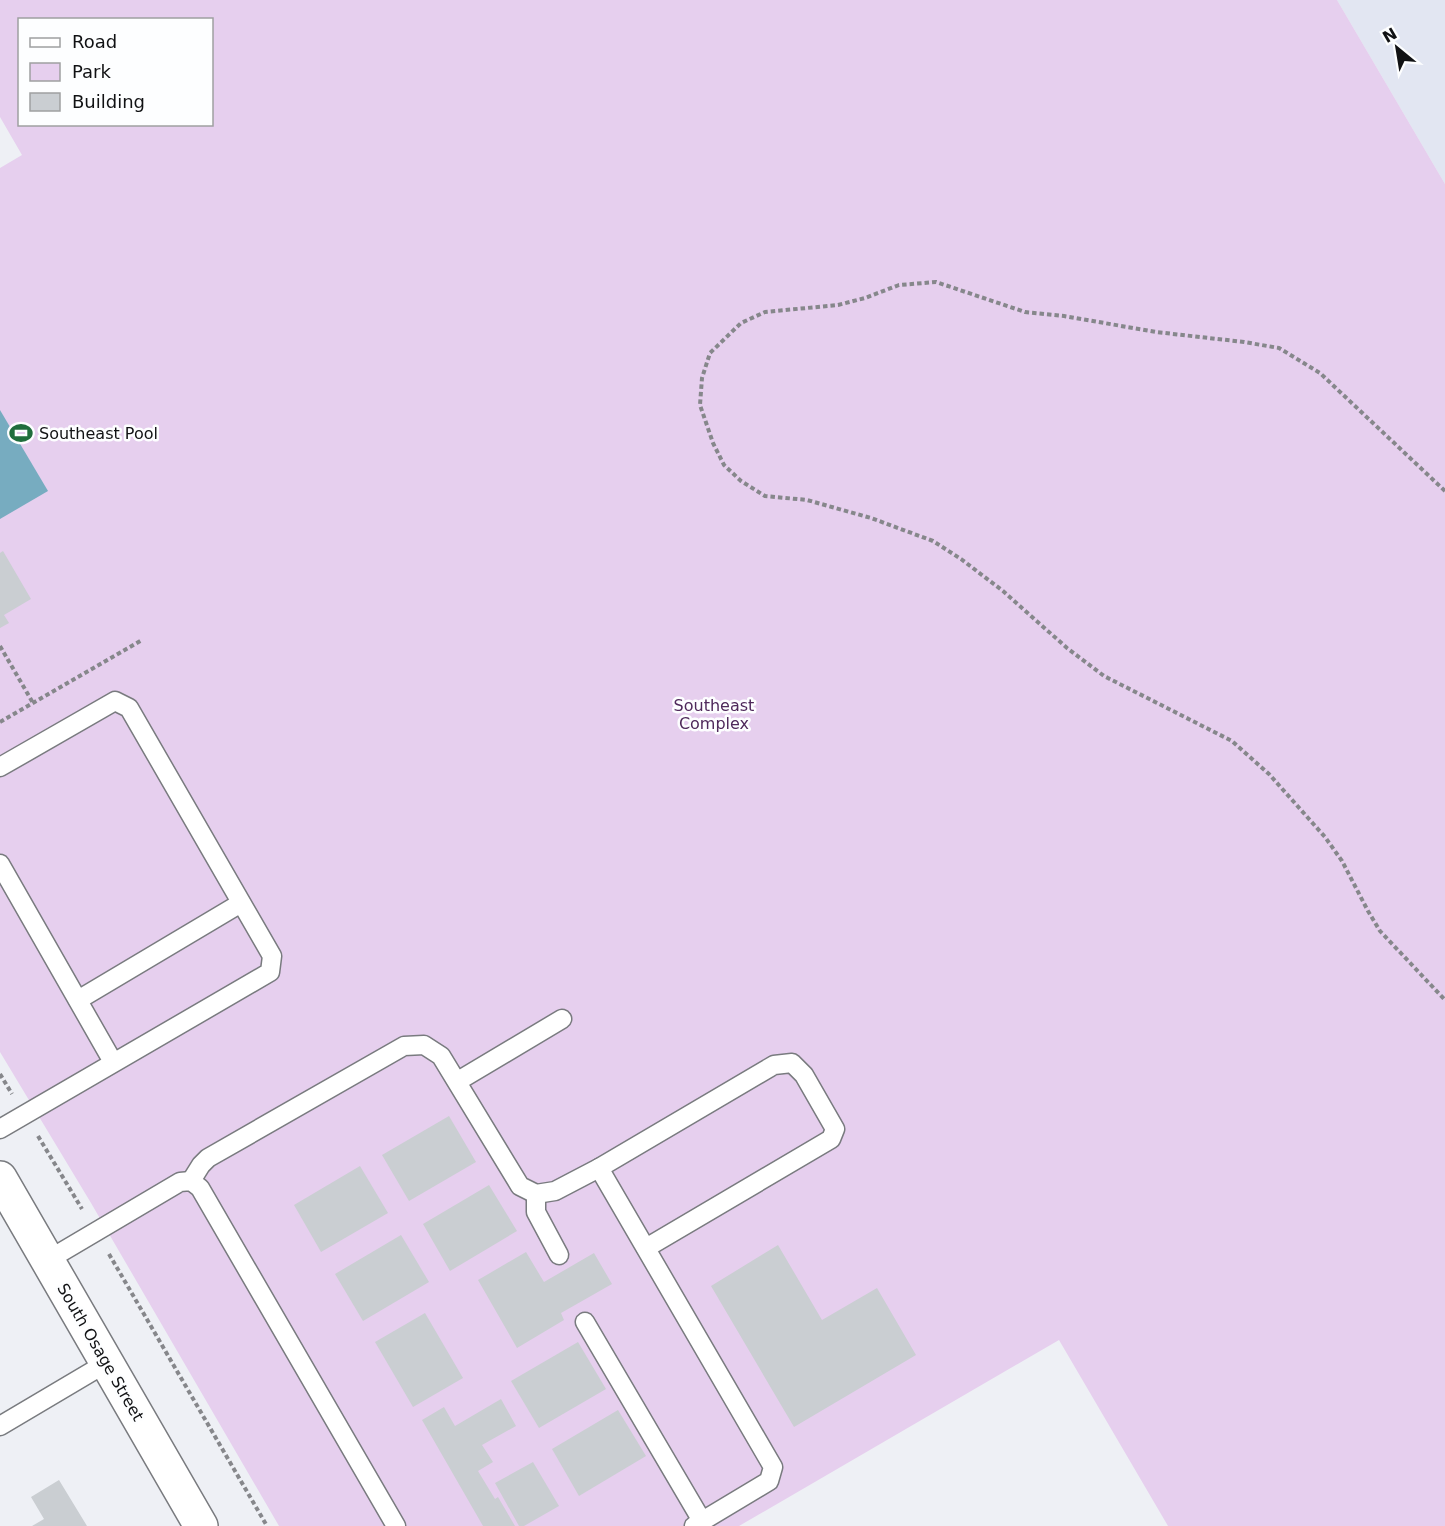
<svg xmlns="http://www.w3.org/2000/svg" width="1445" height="1526" viewBox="0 0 1445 1526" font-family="'DejaVu Sans',sans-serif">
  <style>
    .built { fill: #e2e6f2 }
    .green { fill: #e6cfee; fill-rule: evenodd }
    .water { fill: #77acc0 }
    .building { fill: #caced2 }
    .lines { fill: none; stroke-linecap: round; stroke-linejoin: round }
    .lane-casing { stroke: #797b7f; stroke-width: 21 }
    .secondary-casing { stroke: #797b7f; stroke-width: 36 }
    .path { stroke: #86878b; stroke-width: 4; stroke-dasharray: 4.5 3; stroke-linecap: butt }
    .lane { stroke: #fff; stroke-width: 18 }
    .secondary { stroke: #fff; stroke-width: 33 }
    .labels { text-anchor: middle; stroke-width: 5; stroke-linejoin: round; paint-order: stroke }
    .poi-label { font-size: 16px; fill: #111214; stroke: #fdfeff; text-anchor: start }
    .park-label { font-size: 16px; fill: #4f295b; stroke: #fdfeff }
    .street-label { font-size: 16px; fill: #111214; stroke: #fdfeff }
  </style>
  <rect width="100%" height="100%" fill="#eef0f5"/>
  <path class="built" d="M 1337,0 L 1445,0 L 1445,184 Z"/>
  <path class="green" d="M 0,0 L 1337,0 L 1445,184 L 1445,1526 L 1168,1526 L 1059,1340 L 739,1526 L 279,1526 L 91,1203 L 0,1052 L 0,168 L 22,155 L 0,117 ZM 20,20 L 212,20 L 212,124 L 20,124 Z"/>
  <path class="water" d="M 0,410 L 48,491 L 0,519 Z"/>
  <g class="building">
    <path d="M 3,551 L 31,599 L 4,615 L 9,623 L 0,628 L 0,553 Z"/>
    <path d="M 449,1116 L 476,1162 L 409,1201 L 382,1155 Z"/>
    <path d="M 360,1166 L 388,1213 L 321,1252 L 294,1205 Z"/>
    <path d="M 489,1185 L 517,1231 L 450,1271 L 423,1224 Z"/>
    <path d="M 401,1235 L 429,1282 L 363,1321 L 335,1274 Z"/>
    <path d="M 778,1245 L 822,1320 L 877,1288 L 916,1355 L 794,1427 L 711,1286 Z"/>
    <path d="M 526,1252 L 544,1282 L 594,1253 L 612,1284 L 561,1313 L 564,1320 L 517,1348 L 478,1280 Z"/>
    <path d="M 425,1313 L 463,1378 L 413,1407 L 375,1342 Z"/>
    <path d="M 578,1342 L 606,1389 L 539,1428 L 511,1381 Z"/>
    <path d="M 501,1399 L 516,1426 L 482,1445 L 493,1462 L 478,1471 L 495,1499 L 498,1497 L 515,1526 L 483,1526 L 422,1420 L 444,1407 L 455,1426 Z"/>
    <path d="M 618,1410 L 646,1456 L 579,1496 L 552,1449 Z"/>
    <path d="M 533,1462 L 559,1506 L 524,1526 L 519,1526 L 495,1483 Z"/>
    <path d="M 59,1480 L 87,1526 L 32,1526 L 44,1519 L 31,1497 Z"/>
  </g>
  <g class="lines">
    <g class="lane-casing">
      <g id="lane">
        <path d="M 0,767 L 115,701 L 129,708 L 272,956 L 270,972 L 0,1129"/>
        <path d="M 0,864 L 113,1062"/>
        <path d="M 78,1000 L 241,903"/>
        <path d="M 458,1081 L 562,1019"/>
        <path d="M 599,1168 L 773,1467 L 769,1481 L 694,1526"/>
        <path d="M 191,1181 L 201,1165 L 208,1158 L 404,1046 L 424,1045 L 441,1056 L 520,1186 L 536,1194 L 555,1191 L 599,1168 L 774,1065 L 792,1063 L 804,1075 L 835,1129 L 831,1139 L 646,1248"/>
        <path d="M 536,1194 L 536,1212 L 559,1255"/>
        <path d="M 48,1260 L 180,1182 L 191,1181 L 200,1188 L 396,1526"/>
        <path d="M 585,1322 L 702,1521"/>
        <path d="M 0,1426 L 108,1362"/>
      </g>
    </g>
    <g class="secondary-casing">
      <path id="secondary" d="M 0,1178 L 201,1526"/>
    </g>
    <g class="path">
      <path d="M 1445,491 L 1320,373 L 1279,348 L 1244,342 L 1156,332 L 1064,316 L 1025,312 L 936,282 L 899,285 L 865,298 L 838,305 L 765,312 L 741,323 L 710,353 L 702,378 L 700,405 L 713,443 L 724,465 L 741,481 L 765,496 L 807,500 L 871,518 L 933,541 L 961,559 L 1003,591 L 1067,648 L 1104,676 L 1232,741 L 1269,774 L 1325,837 L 1342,861 L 1368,911 L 1380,931 L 1445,1000"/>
      <path d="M 0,646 L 33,703"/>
      <path d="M 0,722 L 142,640"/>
      <path d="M 0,1074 L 12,1094"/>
      <path d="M 38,1136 L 82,1209"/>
      <path d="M 109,1254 L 267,1526"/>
    </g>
    <use href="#lane" class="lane"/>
    <use href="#secondary" class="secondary"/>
  </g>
  <defs>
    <g id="stadium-bare" transform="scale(1.8)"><path d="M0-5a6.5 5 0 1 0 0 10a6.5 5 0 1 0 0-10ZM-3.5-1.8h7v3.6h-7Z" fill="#206d3d" stroke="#fdfeff" stroke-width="2.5" paint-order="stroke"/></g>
  </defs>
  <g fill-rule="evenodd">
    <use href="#stadium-bare" x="21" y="433"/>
  </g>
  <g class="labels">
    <g class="poi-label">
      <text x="39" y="439">Southeast Pool</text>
    </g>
    <g class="park-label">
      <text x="714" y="711">Southeast<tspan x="714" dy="18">Complex</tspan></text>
    </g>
    <g class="street-label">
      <text transform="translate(101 1352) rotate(60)" y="6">South Osage Street</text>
    </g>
  </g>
  <rect x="18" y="18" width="195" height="108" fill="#fdfeff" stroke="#9fa0a1" stroke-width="1.5"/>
  <rect x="30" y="38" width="30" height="9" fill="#ffffff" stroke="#9fa0a1" stroke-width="1.5"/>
  <text x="72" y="48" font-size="18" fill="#111214">Road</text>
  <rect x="30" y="63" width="30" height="18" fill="#e6cfee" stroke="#9fa0a1" stroke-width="1.5"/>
  <text x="72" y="78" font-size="18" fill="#111214">Park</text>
  <rect x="30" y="93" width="30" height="18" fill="#caced2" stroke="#9fa0a1" stroke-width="1.5"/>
  <text x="72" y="108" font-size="18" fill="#111214">Building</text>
  <g transform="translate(1397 48) rotate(330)" stroke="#fdfeff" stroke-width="4.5" paint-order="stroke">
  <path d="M0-4.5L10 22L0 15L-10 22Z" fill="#111214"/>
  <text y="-9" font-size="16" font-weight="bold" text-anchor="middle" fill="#111214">N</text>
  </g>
</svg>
